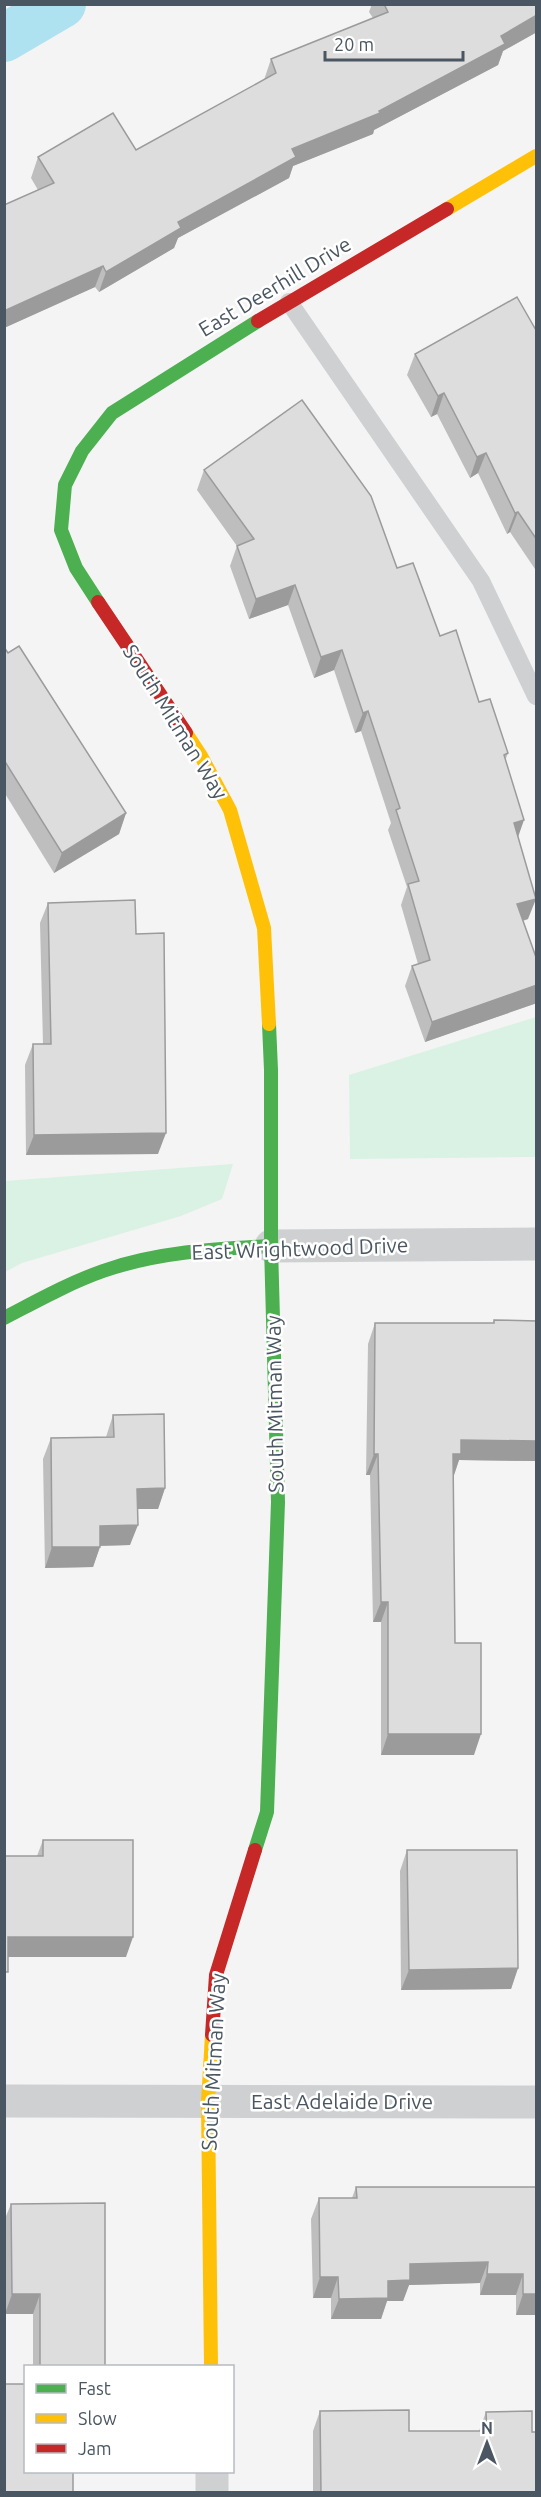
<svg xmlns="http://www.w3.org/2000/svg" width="541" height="2497" viewBox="0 0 541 2497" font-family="Ubuntu,sans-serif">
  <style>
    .green { fill: #d9f2e3 }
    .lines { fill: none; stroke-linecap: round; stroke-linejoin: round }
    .canal { stroke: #aee2f0; stroke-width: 48 }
    .lane { stroke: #ced0d2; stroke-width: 18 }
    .street { stroke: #ced0d2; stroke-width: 33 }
    .fast { stroke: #4caf50; stroke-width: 14 }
    .slow { stroke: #ffc107; stroke-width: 14 }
    .jam { stroke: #c62828; stroke-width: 14 }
    .wall { fill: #bebebf }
    .shaded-wall { fill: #9b9b9b }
    .building { fill: #ddddde; stroke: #9b9b9b; stroke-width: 1.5 }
    .labels { text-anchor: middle; stroke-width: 5; stroke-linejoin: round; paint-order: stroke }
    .street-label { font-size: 21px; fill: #4a5661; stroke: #fff }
  </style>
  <rect width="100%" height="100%" fill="#f4f4f4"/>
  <g class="green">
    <path d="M 536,1017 L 536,1157 L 350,1159 L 349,1075 Z"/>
    <path d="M 233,1164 L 222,1199 L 181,1216 L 22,1263 L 5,1272 L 5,1181 Z"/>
  </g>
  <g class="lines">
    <path class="canal" d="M 4,38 L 62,4"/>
    <path class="lane" d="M 289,302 L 481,581 L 536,696"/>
    <g class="street">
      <path d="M 271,1246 L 536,1244"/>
      <path d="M 4,2101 L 536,2102"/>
      <path d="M 212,2472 L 212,2492"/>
    </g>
    <g class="fast">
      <path d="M 98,602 L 76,568 L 61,530 L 65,485 L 82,451 L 112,413 L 258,321"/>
      <path d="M 4,1318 C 37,1301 69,1283 103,1271 C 157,1252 215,1249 271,1246"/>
      <path d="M 255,1850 L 267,1812 L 278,1502 L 271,1246 L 271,1070 L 269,1024"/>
    </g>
    <g class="slow">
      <path d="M 447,209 L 536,156"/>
      <path d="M 186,733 L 201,756 L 230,810 L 264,928 L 269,1024"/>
      <path d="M 211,2366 L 208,2102 L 212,2035"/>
    </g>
    <g class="jam">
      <path d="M 258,321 L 447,209"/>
      <path d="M 98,602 L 186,733"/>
      <path d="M 212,2035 L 216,1975 L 255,1850"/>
    </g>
  </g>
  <g class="wall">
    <path d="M 372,4 L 537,4 L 537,32 L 503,51 L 498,65 L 374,130 L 373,134 L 293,166 L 289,178 L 178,238 L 174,248 L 99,292 L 95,287 L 4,328 L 4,205 L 38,190 L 31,178 L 38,157 L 136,150 L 264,80 L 271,59 L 373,18 L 369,12 Z"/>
    <path d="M 537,332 L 537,572 L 510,532 L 507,534 L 478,473 L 470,478 L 437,414 L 431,417 L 407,375 L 415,354 Z"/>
    <path d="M 204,470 L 397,568 L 440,636 L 479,702 L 508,753 L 505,761 L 518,837 L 528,919 L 523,921 L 537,960 L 537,1003 L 425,1042 L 405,986 L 412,966 L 418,964 L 401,905 L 407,887 L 388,830 L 391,823 L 361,731 L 355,733 L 334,670 L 314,678 L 288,605 L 249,619 L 230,566 L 237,546 L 197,490 Z"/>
    <path d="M 4,647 L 126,813 L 119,834 L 54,873 L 4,792 Z"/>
    <path d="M 48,903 L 136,934 L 158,1154 L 26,1155 L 25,1065 L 33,1044 L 43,1044 L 40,923 Z"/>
    <path d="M 494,1320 L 537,1321 L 537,1461 L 459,1460 L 454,1475 L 453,1475 L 455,1643 L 474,1755 L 381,1755 L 381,1622 L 373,1622 L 370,1475 L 366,1475 L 368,1344 L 375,1323 L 493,1323 Z"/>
    <path d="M 113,1415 L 165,1488 L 158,1509 L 137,1509 L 130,1545 L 100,1546 L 93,1567 L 45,1568 L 43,1459 L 51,1438 L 106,1437 Z"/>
    <path d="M 43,1840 L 126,1957 L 8,1957 L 4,1856 L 37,1856 Z"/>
    <path d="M 407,1850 L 518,1968 L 511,1989 L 401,1990 L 400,1871 Z"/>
    <path d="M 356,2187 L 537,2187 L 537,2315 L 516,2315 L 516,2295 L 480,2295 L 480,2283 L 409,2285 L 403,2301 L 387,2301 L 381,2319 L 331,2319 L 331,2298 L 313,2298 L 311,2219 L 319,2198 L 352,2198 Z"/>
    <path d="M 11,2204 L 105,2367 L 33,2367 L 33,2314 L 5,2314 L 4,2221 Z"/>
    <path d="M 320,2411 L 409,2431 L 479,2431 L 486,2412 L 532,2432 L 537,2493 L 313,2493 L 313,2431 Z"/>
  </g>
  <g class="shaded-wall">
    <path d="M 537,15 L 537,32 L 503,51 L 498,65 L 374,130 L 373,134 L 293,166 L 289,178 L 178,238 L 174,248 L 99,292 L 106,272 L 178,222 L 292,149 L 379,111 L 501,36 Z"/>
    <path d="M 103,266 L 95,287 L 4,328 L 4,311 Z"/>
    <path d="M 444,393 L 437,414 L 431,417 L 438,396 Z"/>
    <path d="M 486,453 L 478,473 L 470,478 L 477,457 Z"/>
    <path d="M 518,512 L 510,532 L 507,534 L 515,513 Z"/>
    <path d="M 295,585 L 288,605 L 249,619 L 256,599 Z"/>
    <path d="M 342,650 L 334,670 L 314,678 L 321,657 Z"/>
    <path d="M 368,711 L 361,731 L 355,733 L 363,713 Z"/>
    <path d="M 126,813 L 119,834 L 54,873 L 62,853 Z"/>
    <path d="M 524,820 L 517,840 L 514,823 Z"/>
    <path d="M 536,899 L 528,919 L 510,924 L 517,904 Z"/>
    <path d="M 537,985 L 537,1003 L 425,1042 L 432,1022 Z"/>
    <path d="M 166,1133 L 158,1154 L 26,1155 L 34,1135 Z"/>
    <path d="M 461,1440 L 537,1441 L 537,1461 L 459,1460 L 454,1475 L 445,1475 L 453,1454 Z"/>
    <path d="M 374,1454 L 378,1454 L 370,1475 L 366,1475 Z"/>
    <path d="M 165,1488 L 158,1509 L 129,1509 L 137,1489 Z"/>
    <path d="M 138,1525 L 130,1545 L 93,1546 L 100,1526 Z"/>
    <path d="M 52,1547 L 100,1547 L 93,1567 L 45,1568 Z"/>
    <path d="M 381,1602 L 388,1602 L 381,1622 L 373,1622 Z"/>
    <path d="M 388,1734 L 481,1734 L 474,1755 L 381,1755 Z"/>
    <path d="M 8,1937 L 133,1937 L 126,1957 L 4,1957 Z"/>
    <path d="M 518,1968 L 511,1989 L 401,1990 L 409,1970 Z"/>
    <path d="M 488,2262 L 480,2283 L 409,2285 L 403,2301 L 387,2301 L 381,2319 L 331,2319 L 339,2299 L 410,2264 Z"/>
    <path d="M 487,2274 L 523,2274 L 516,2295 L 480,2295 Z"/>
    <path d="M 320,2277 L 338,2277 L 331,2298 L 313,2298 Z"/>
    <path d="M 12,2294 L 40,2294 L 33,2314 L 5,2314 Z"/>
    <path d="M 523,2294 L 537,2294 L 537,2315 L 516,2315 Z"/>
  </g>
  <g class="building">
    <path d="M 384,4 L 537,4 L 537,15 L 501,36 L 505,44 L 379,111 L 380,113 L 292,149 L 296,157 L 178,222 L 181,228 L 106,272 L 103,266 L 4,311 L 4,205 L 54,183 L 38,157 L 113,113 L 136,150 L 276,73 L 271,59 L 388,12 Z"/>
    <path d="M 517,297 L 537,332 L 537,540 L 518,512 L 515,513 L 486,453 L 477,457 L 444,393 L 438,396 L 415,354 Z"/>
    <path d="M 302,400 L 371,496 L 397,568 L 413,563 L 440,636 L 456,630 L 479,702 L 490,699 L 508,753 L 504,755 L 524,820 L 514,823 L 536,899 L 517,904 L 537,960 L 537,985 L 432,1022 L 412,966 L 430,960 L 408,884 L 419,881 L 396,810 L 400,808 L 368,711 L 363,713 L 342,650 L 321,657 L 295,585 L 256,599 L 237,546 L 254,539 L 204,470 Z"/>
    <path d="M 19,646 L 126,813 L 62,853 L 4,760 L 4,647 L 8,653 Z"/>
    <path d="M 135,900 L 136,934 L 164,933 L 166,1133 L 34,1135 L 33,1044 L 51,1044 L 48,903 Z"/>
    <path d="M 494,1320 L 537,1321 L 537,1441 L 461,1440 L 461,1454 L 453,1454 L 455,1643 L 481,1643 L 481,1734 L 388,1734 L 388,1602 L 381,1602 L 378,1454 L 374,1454 L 375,1323 L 494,1323 Z"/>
    <path d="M 164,1414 L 165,1488 L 137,1489 L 138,1525 L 100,1526 L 100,1547 L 52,1547 L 51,1438 L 114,1437 L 113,1415 Z"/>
    <path d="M 43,1840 L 133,1840 L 133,1937 L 8,1937 L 8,1972 L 4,1972 L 4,1856 L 43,1856 Z"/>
    <path d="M 407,1850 L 517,1850 L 518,1968 L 409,1970 Z"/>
    <path d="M 356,2187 L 537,2187 L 537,2294 L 523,2294 L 523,2274 L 487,2274 L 488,2262 L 410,2264 L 410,2280 L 388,2281 L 388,2298 L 339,2299 L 338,2277 L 320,2277 L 319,2198 L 357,2198 Z"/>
    <path d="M 105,2203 L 105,2367 L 40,2367 L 40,2294 L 12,2294 L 11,2204 Z"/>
    <path d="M 4,2384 L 26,2384 L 26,2472 L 73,2472 L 73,2493 L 4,2493 Z"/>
    <path d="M 409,2410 L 409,2431 L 487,2431 L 486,2412 L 532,2411 L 532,2432 L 537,2432 L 537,2493 L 321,2493 L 320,2411 Z"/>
  </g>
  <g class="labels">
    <g class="street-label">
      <text transform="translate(275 287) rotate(-31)" y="7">East Deerhill Drive</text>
      <text transform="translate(175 722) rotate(58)" y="7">South Mitman Way</text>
      <text transform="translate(300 1249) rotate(-2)" y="7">East Wrightwood Drive</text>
      <text transform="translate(275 1404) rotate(-91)" y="7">South Mitman Way</text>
      <text transform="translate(214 2062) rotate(-87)" y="7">South Mitman Way</text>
      <text x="342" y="2109">East Adelaide Drive</text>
    </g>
  </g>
  <rect width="541" height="2497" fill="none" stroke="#4a5661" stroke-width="12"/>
  <rect x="24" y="2365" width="210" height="108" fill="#ffffff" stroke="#b7bbc0" stroke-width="1.5"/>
  <rect x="36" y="2384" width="30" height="9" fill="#4caf50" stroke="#b7bbc0" stroke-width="1.5"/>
  <text x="78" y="2395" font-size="18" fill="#4a5661">Fast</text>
  <rect x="36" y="2414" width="30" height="9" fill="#ffc107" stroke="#b7bbc0" stroke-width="1.5"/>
  <text x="78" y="2425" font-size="18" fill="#4a5661">Slow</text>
  <rect x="36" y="2444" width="30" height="9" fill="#c62828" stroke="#b7bbc0" stroke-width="1.5"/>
  <text x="78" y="2455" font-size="18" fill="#4a5661">Jam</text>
  <g transform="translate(487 2443)" stroke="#ffffff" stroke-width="4.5" paint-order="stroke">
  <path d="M0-4.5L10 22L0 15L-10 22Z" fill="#4a5661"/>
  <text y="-9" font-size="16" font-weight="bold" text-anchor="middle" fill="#4a5661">N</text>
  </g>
  <path d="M325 51v9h138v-9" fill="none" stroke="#4a5661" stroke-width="3"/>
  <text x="334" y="51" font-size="18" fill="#4a5661" stroke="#ffffff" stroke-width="4.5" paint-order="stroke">20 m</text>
</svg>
